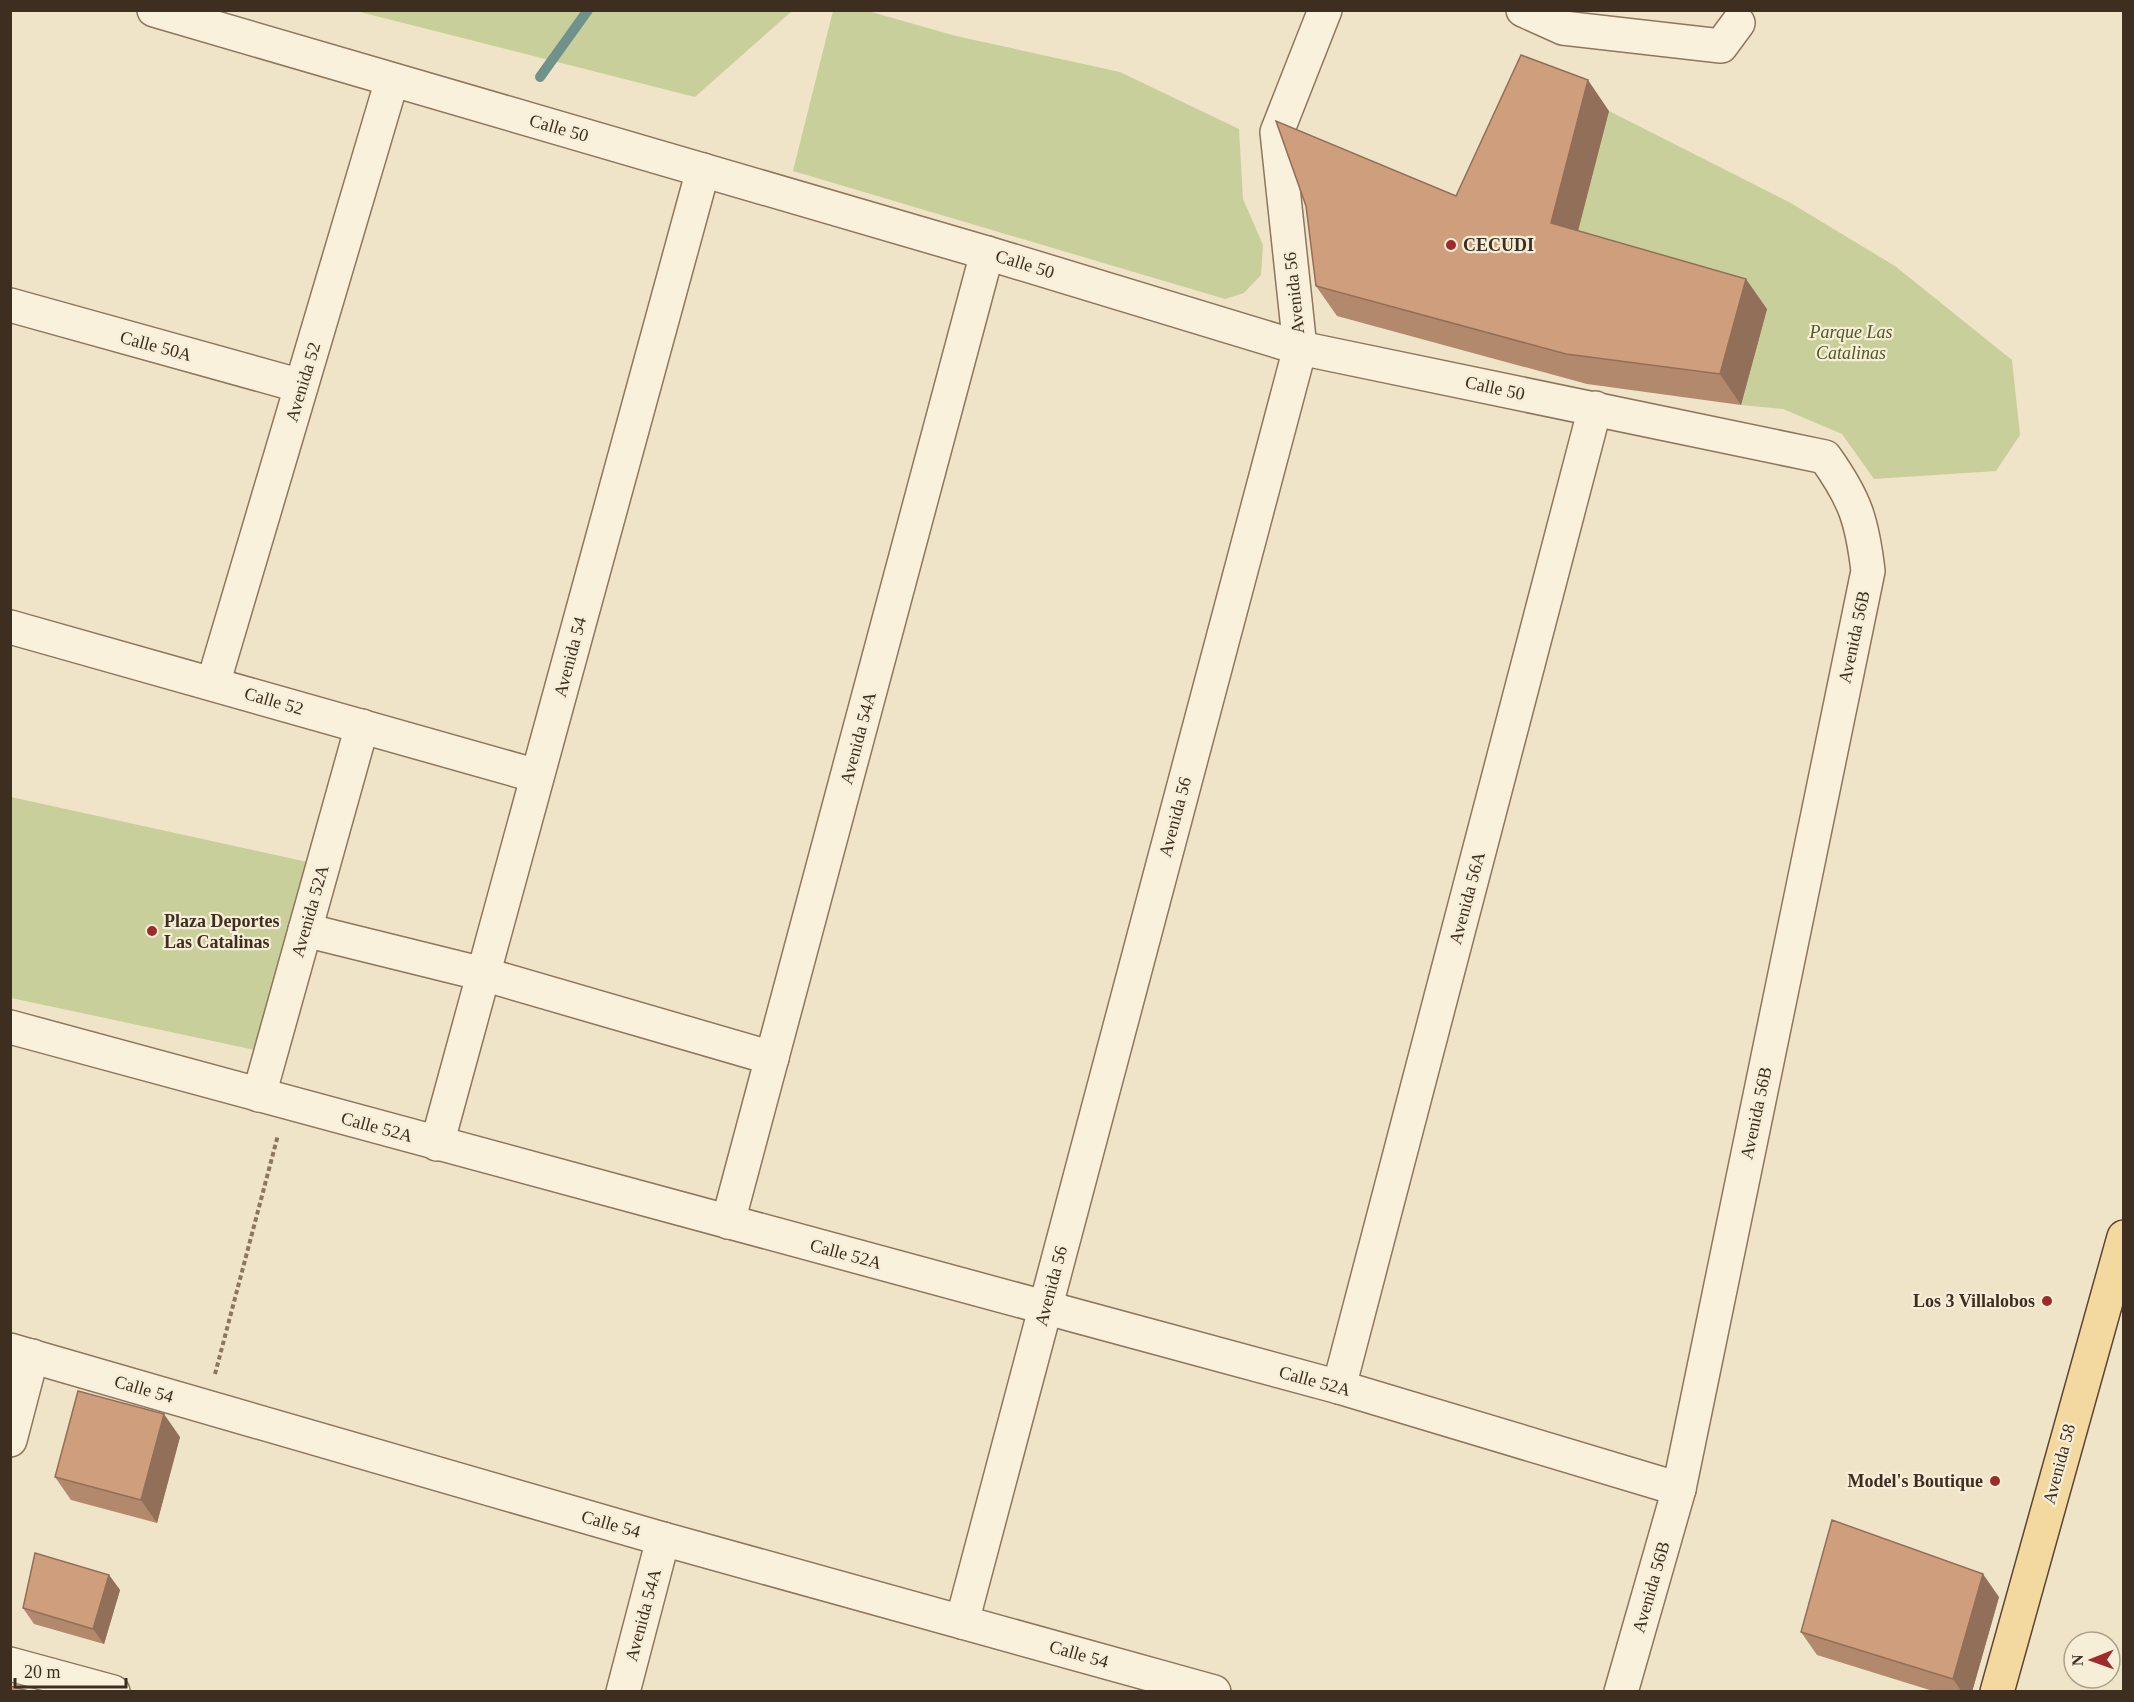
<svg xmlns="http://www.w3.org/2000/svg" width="2134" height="1702" viewBox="0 0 2134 1702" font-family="Georgia,serif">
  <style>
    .green { fill: #c9cf9b }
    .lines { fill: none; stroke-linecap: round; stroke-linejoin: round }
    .stream { stroke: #6f938a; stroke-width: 10 }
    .minor-casing { stroke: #8d765c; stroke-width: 36 }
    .major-casing { stroke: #5b4430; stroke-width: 36 }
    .path { stroke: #8d765c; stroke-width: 4; stroke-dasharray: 4.5 3; stroke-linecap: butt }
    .minor { stroke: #faf1dc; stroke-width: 33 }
    .major { stroke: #f3d9a0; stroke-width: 33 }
    .wall { fill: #b2896c }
    .shaded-wall { fill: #916f58 }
    .building { fill: #cf9f7d; stroke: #916f58; stroke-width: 1.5 }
    .poi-dot { fill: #9e2a2b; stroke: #f7eed8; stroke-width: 2 }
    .labels { text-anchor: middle; stroke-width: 4.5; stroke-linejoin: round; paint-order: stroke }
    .street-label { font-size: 18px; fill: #3d2e20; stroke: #f7eed8 }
    .poi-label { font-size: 18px; font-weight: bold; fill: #3d2e20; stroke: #f7eed8; text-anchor: start }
    .park-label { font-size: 18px; font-style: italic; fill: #4d5a26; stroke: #f7eed8 }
  </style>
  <rect width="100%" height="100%" fill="#f0e4c8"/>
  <g class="green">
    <path d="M 356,11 L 792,11 L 695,97 Z"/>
    <path d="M 833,11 L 868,11 L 956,36 L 1120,72 L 1239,129 L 1243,199 L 1263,245 L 1261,275 L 1244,293 L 1225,299 L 793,171 Z"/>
    <path d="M 1609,111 L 1789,202 L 1895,266 L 2012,360 L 2020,435 L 1996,471 L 1874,479 L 1842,434 L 1783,409 L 1741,405 L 1766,309 L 1572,254 Z"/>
    <path d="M 11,797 L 312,863 L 260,1051 L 11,998 Z"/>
  </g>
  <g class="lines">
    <path class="stream" d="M 540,77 L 588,10"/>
    <g class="minor-casing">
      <g id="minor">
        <path d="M 154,10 L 987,253 L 1300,348 L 1825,457 C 1855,499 1862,520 1868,571 L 1679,1489 L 1621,1692"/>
        <path d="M 1523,10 L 1563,28 L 1721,46 L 1738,23"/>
        <path d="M 10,305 L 301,386"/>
        <path d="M 10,627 L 537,776"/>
        <path d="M 213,684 L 392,80"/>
        <path d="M 305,930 L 483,974 L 772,1058"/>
        <path d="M 10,1027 L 1339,1387 L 1679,1489"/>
        <path d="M 259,1095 L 362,726"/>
        <path d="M 437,1144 L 703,170"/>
        <path d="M 728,1222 L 987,253"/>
        <path d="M 10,1350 L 663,1539 L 1214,1692"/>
        <path d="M 1339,1387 L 1595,408"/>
        <path d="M 10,1440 L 32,1356"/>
        <path d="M 962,1622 L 1300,348 L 1277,132 L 1325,10"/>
        <path d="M 10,1664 L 113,1692"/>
        <path d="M 623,1692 L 663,1539"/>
      </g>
    </g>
    <g class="major-casing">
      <path id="major" d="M 1997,1692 L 2124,1237"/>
    </g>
    <path class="path" d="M 215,1374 L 278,1135"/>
    <use href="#minor" class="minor"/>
    <use href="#major" class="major"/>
  </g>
  <g class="wall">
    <path d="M 1609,111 L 1578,231 L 1767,309 L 1741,405 L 1587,384 L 1337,316 L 1316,286 L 1456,196 Z"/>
    <path d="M 180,1437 L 157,1523 L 71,1500 L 55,1477 Z"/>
    <path d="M 109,1575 L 120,1590 L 104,1644 L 34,1624 L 23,1608 Z"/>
    <path d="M 1999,1597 L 1972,1692 L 1936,1692 L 1817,1655 L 1801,1632 Z"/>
  </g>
  <g class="shaded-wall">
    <path d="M 1588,80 L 1609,111 L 1572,254 L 1551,223 Z"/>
    <path d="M 1746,279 L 1767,309 L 1741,405 L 1720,374 Z"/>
    <path d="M 164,1414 L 180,1437 L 157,1523 L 141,1500 Z"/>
    <path d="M 1983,1574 L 1999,1597 L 1972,1692 L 1962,1692 L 1953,1679 Z"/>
    <path d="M 109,1575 L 120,1590 L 104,1644 L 93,1629 Z"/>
  </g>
  <g class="building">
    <path d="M 1521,55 L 1588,80 L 1551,223 L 1746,279 L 1720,374 L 1566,354 L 1316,286 L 1306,206 L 1276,121 L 1456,196 Z"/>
    <path d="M 78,1391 L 164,1414 L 141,1500 L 55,1477 Z"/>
    <path d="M 1832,1520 L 1983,1574 L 1953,1679 L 1801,1632 Z"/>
    <path d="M 35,1553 L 109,1575 L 93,1629 L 23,1608 Z"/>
    <path d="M 10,1686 L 32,1692 L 10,1692 Z"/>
  </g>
  <g class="poi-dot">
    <circle cx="1451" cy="245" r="6"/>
    <circle cx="152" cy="931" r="6"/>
    <circle cx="2047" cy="1301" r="6"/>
    <circle cx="1995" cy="1481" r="6"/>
  </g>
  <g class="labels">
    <g class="street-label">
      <text transform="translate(559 128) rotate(16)" y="6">Calle 50</text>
      <text transform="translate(1025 264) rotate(17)" y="6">Calle 50</text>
      <text transform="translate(1294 293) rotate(-96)" y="6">Avenida 56</text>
      <text transform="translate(156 346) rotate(15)" y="6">Calle 50A</text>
      <text transform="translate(303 382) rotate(-73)" y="6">Avenida 52</text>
      <text transform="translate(1495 388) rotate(12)" y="6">Calle 50</text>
      <text transform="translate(1854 637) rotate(-78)" y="6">Avenida 56B</text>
      <text transform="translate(570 657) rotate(-75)" y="6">Avenida 54</text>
      <text transform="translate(274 701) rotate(16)" y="6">Calle 52</text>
      <text transform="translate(858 738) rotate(-75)" y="6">Avenida 54A</text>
      <text transform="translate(1175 817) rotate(-75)" y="6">Avenida 56</text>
      <text transform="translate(1467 898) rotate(-75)" y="6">Avenida 56A</text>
      <text transform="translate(310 911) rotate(-74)" y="6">Avenida 52A</text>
      <text transform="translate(1756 1113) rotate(-78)" y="6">Avenida 56B</text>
      <text transform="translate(377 1127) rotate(15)" y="6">Calle 52A</text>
      <text transform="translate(846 1254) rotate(15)" y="6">Calle 52A</text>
      <text transform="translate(1051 1286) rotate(-75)" y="6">Avenida 56</text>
      <text transform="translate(1315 1381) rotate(15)" y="6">Calle 52A</text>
      <text transform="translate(144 1389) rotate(16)" y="6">Calle 54</text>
      <text transform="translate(2059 1464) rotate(-75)" y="6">Avenida 58</text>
      <text transform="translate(611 1524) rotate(16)" y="6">Calle 54</text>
      <text transform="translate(1651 1587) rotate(-74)" y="6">Avenida 56B</text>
      <text transform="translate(643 1615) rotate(-75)" y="6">Avenida 54A</text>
      <text transform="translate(1079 1654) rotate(16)" y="6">Calle 54</text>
    </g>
    <g class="poi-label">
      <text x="1463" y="251">CECUDI</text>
      <text x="164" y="927">Plaza Deportes<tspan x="164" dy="21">Las Catalinas</tspan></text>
      <text x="2035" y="1307" text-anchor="end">Los 3 Villalobos</text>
      <text x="1983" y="1487" text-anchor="end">Model's Boutique</text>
    </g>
    <g class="park-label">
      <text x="1851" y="338">Parque Las<tspan x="1851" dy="21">Catalinas</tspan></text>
    </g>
  </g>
  <rect width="2134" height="1702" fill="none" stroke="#3d2e20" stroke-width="24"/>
  <g transform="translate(2092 1660) rotate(269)"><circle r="28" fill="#f7eed8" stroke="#ada18e" stroke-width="1.5"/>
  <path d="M0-4.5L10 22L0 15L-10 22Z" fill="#9e2a2b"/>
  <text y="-9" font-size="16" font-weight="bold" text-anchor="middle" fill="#3d2e20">N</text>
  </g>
  <path d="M15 1678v9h111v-9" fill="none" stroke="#3d2e20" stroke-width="3"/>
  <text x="24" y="1678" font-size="18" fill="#3d2e20" stroke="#f7eed8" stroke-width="4.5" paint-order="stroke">20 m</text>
</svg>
